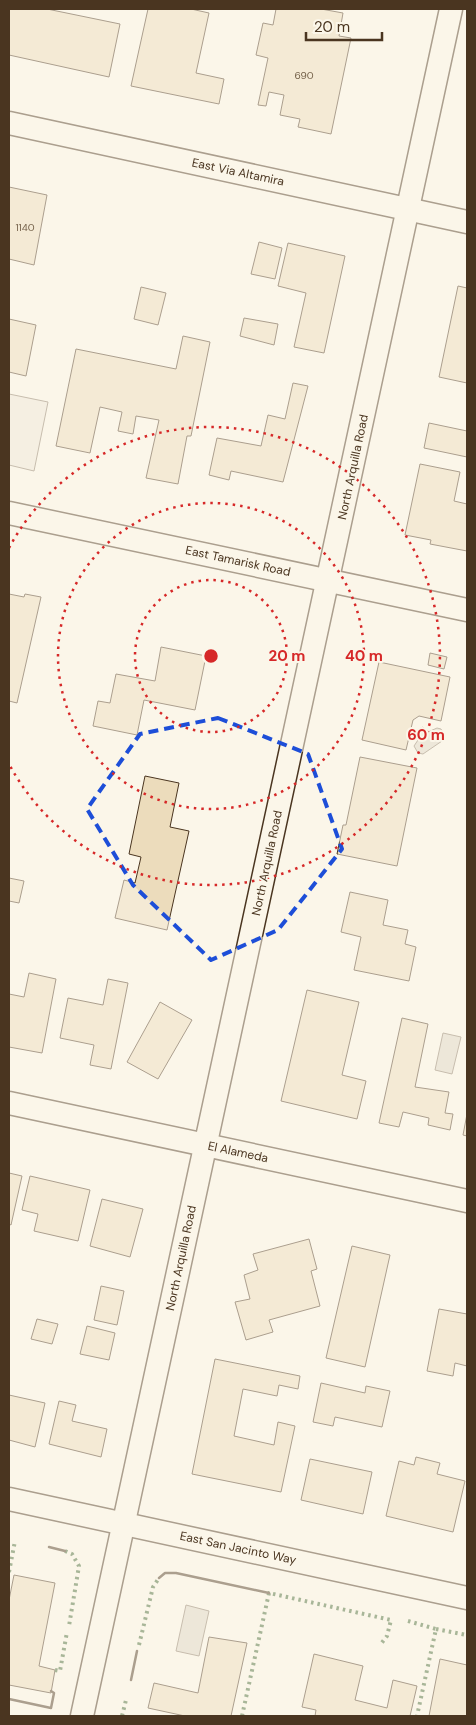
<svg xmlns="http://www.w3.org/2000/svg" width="476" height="1725" viewBox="0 0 476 1725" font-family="'DM Sans',sans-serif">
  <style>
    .green { fill: #ede6d9; stroke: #887966 }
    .water { fill: #dcd4c6; stroke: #887966 }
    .building { fill: #ecdcbc; stroke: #4a3520 }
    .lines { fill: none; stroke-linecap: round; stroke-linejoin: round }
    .street-casing { stroke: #4a3520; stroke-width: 25 }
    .street { stroke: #fbf6e9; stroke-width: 22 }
    .hedge { stroke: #436837; stroke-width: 4; stroke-dasharray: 2.5 4; stroke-linecap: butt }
    .wall { stroke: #4a3520; stroke-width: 2.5 }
    .marked { fill: none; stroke: #1d4ed8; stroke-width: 4; stroke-dasharray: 10 6; stroke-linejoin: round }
    .ring { fill: none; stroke: #d62828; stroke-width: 2.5; stroke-dasharray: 2.5 5 }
    .labels { text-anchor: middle; stroke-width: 4; stroke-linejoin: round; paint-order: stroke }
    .number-label { font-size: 10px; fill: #725f47 }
    .street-label { font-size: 12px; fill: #4a3520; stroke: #fbf6e9 }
    .centre { fill: #d62828; stroke: #fbf6e9; stroke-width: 2.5 }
    .ring-label { font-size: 15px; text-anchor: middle; font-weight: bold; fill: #d62828; stroke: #fbf6e9; stroke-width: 4; stroke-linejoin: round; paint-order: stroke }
  </style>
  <rect width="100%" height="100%" fill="#fbf6e9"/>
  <path class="green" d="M 9,394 L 48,402 L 34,471 L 9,465 Z"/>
  <g class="water">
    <path d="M 423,727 L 428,732 L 437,728 L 441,729 L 444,735 L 442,741 L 423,754 L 418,753 L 414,746 L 420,737 L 417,730 Z"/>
    <path d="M 443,1033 L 461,1037 L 452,1074 L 435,1070 Z"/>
    <path d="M 186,1605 L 209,1611 L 199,1656 L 176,1651 Z"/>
  </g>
  <g class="building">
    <path d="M 9,9 L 47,9 L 120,24 L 109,77 L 9,55 Z"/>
    <path d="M 148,9 L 191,9 L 209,13 L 196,73 L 224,79 L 219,104 L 131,86 Z"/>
    <path d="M 276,9 L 321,9 L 343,13 L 339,36 L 351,38 L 331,134 L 298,127 L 300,119 L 280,115 L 284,95 L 269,92 L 266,106 L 258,105 L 268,58 L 256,55 L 263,23 L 273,25 Z"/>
    <path d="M 9,187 L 47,195 L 34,265 L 9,259 Z"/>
    <path d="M 259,242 L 282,248 L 275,279 L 251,274 Z"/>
    <path d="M 288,243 L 345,256 L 324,353 L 294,347 L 306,293 L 278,286 Z"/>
    <path d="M 458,286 L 467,288 L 467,383 L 439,377 Z"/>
    <path d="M 141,287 L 166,293 L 158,325 L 134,319 Z"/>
    <path d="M 244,318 L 278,324 L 274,345 L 240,336 Z"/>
    <path d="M 9,319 L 36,325 L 26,376 L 9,372 Z"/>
    <path d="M 183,336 L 210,342 L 191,436 L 187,436 L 178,484 L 146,478 L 159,420 L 136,416 L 133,434 L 118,431 L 122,412 L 100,407 L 90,453 L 56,446 L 76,349 L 176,369 Z"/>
    <path d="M 293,383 L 308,386 L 283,482 L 231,471 L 229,480 L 209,475 L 217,438 L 261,446 L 268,415 L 285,419 Z"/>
    <path d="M 429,423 L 467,431 L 467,457 L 424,448 Z"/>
    <path d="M 420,464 L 460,472 L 454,501 L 467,504 L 467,551 L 430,544 L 431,540 L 405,535 Z"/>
    <path d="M 9,594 L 24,597 L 25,594 L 41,597 L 17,703 L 9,701 Z"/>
    <path d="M 161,647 L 206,656 L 195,710 L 144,700 L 137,735 L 93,726 L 98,701 L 110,703 L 116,674 L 155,681 Z"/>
    <path d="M 430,653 L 447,657 L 444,669 L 428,665 Z"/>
    <path d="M 379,662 L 450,677 L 441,721 L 419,716 L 413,720 L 406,750 L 362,740 Z"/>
    <path d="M 360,757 L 417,768 L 397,866 L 337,854 L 343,825 L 346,825 Z"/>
    <path d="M 145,776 L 179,783 L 170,827 L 189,831 L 167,930 L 115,918 L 124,880 L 135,883 L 141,857 L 129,854 Z"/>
    <path d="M 9,878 L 24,881 L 19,903 L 9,901 Z"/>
    <path d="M 350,892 L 388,900 L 383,925 L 408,930 L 405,944 L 416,947 L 409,981 L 354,970 L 361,937 L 341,932 Z"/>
    <path d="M 29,973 L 56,979 L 42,1053 L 9,1047 L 9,994 L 24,997 Z"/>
    <path d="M 108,979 L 128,983 L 111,1069 L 90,1065 L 94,1045 L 60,1038 L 68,998 L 103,1005 Z"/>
    <path d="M 307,990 L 359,1002 L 342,1075 L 366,1081 L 357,1119 L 281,1101 Z"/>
    <path d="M 160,1002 L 192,1020 L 158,1079 L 127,1062 Z"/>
    <path d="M 402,1018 L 428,1024 L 415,1087 L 449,1092 L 445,1113 L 453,1114 L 450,1130 L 428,1125 L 429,1118 L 403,1112 L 399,1127 L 379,1123 Z"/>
    <path d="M 467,1114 L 467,1136 L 463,1135 Z"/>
    <path d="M 9,1173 L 22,1176 L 11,1225 L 9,1224 Z"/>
    <path d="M 30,1176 L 90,1190 L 78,1241 L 34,1231 L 38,1214 L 22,1210 Z"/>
    <path d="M 102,1199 L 143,1209 L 130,1257 L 90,1246 Z"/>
    <path d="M 309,1239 L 317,1269 L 311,1271 L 320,1306 L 269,1320 L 273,1332 L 246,1340 L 235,1302 L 250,1299 L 244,1275 L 258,1270 L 253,1254 Z"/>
    <path d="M 352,1246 L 390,1255 L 365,1367 L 326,1358 Z"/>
    <path d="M 101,1286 L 124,1291 L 117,1325 L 94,1320 Z"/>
    <path d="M 439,1309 L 467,1314 L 467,1366 L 455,1363 L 453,1376 L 427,1371 Z"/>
    <path d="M 37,1319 L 58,1324 L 52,1344 L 31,1339 Z"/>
    <path d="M 87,1326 L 115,1333 L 109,1360 L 80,1354 Z"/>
    <path d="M 215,1359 L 300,1376 L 298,1389 L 279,1385 L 277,1396 L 243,1389 L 234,1436 L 274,1445 L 278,1422 L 295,1426 L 281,1492 L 192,1474 Z"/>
    <path d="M 321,1383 L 365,1393 L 366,1386 L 390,1391 L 382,1427 L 335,1417 L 333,1426 L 313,1422 Z"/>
    <path d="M 9,1395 L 45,1403 L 35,1447 L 9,1440 Z"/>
    <path d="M 59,1401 L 76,1405 L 72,1421 L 107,1429 L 101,1457 L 49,1444 Z"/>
    <path d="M 416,1457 L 440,1463 L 437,1474 L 465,1481 L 453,1532 L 386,1516 L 399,1461 L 414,1465 Z"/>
    <path d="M 310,1459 L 372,1472 L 363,1514 L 301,1500 Z"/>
    <path d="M 14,1575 L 55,1583 L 39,1666 L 55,1670 L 51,1693 L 9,1685 L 9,1600 Z"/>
    <path d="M 209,1637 L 247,1643 L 231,1716 L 185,1716 L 148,1708 L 154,1683 L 198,1693 Z"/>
    <path d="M 314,1654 L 363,1666 L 355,1700 L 387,1708 L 393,1680 L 417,1686 L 410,1716 L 315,1716 L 316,1710 L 302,1707 Z"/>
    <path d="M 440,1659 L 467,1665 L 467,1716 L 429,1716 Z"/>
  </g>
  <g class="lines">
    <g class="street-casing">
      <g id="street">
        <path d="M 9,123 L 467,222"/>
        <path d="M 9,513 L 467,610"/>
        <path d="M 9,1103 L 467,1201"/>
        <path d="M 9,1499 L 467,1598"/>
        <path d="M 82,1716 L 451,9"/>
      </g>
    </g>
    <use href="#street" class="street"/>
    <g class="hedge">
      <path d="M 65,1551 L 72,1554 L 79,1566 L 69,1626"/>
      <path d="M 9,1572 L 15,1541"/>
      <path d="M 408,1621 L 436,1629 L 417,1716"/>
      <path d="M 436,1629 L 467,1635"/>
      <path d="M 139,1645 L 153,1587 L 159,1578"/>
      <path d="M 55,1670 L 60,1671 L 67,1632"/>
      <path d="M 122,1716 L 126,1700"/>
      <path d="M 242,1716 L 269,1593 L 391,1620 L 387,1636 L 380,1645"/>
    </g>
    <g class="wall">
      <path d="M 49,1547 L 65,1551"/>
      <path d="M 159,1578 L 165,1573 L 176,1573 L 269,1593"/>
      <path d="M 131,1680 L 137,1651"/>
      <path d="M 9,1699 L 51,1708 L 54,1693 L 51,1691"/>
    </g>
  </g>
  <path d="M0 0H476V1725H0ZM 218,718 L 308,754 L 342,849 L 278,930 L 211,960 L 133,885 L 87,809 L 140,734 Z" fill="#fbf6e9" fill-opacity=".55" fill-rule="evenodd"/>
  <path class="marked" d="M 218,718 L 308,754 L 342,849 L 278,930 L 211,960 L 133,885 L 87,809 L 140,734 Z"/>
  <g class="ring">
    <circle cx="211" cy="656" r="76"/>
    <circle cx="211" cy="656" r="153"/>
    <path d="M9 548A229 229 0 1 1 9 764"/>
  </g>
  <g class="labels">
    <g class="number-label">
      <text x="304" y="79">690</text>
      <text x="25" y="231">1140</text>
    </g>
    <g class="street-label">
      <text transform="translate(238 172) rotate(12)" y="4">East Via Altamira</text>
      <text transform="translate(353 467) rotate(-78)" y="4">North Arquilla Road</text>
      <text transform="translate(238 561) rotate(12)" y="4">East Tamarisk Road</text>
      <text transform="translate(267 863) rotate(-78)" y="4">North Arquilla Road</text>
      <text transform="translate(238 1152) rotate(12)" y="4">El Alameda</text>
      <text transform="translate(181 1258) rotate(-78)" y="4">North Arquilla Road</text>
      <text transform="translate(238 1548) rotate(12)" y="4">East San Jacinto Way</text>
    </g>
  </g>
  <circle cx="211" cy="656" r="8" class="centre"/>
  <g class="ring-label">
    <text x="287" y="661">20 m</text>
    <text x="364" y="661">40 m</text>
    <text x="426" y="740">60 m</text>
  </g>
  <rect width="476" height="1725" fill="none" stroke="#4a3520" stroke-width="20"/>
  <path d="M306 32v8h76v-8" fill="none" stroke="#4a3520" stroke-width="2.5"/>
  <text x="314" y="32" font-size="15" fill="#4a3520" stroke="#fbf6e9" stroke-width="4" paint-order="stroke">20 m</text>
</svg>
